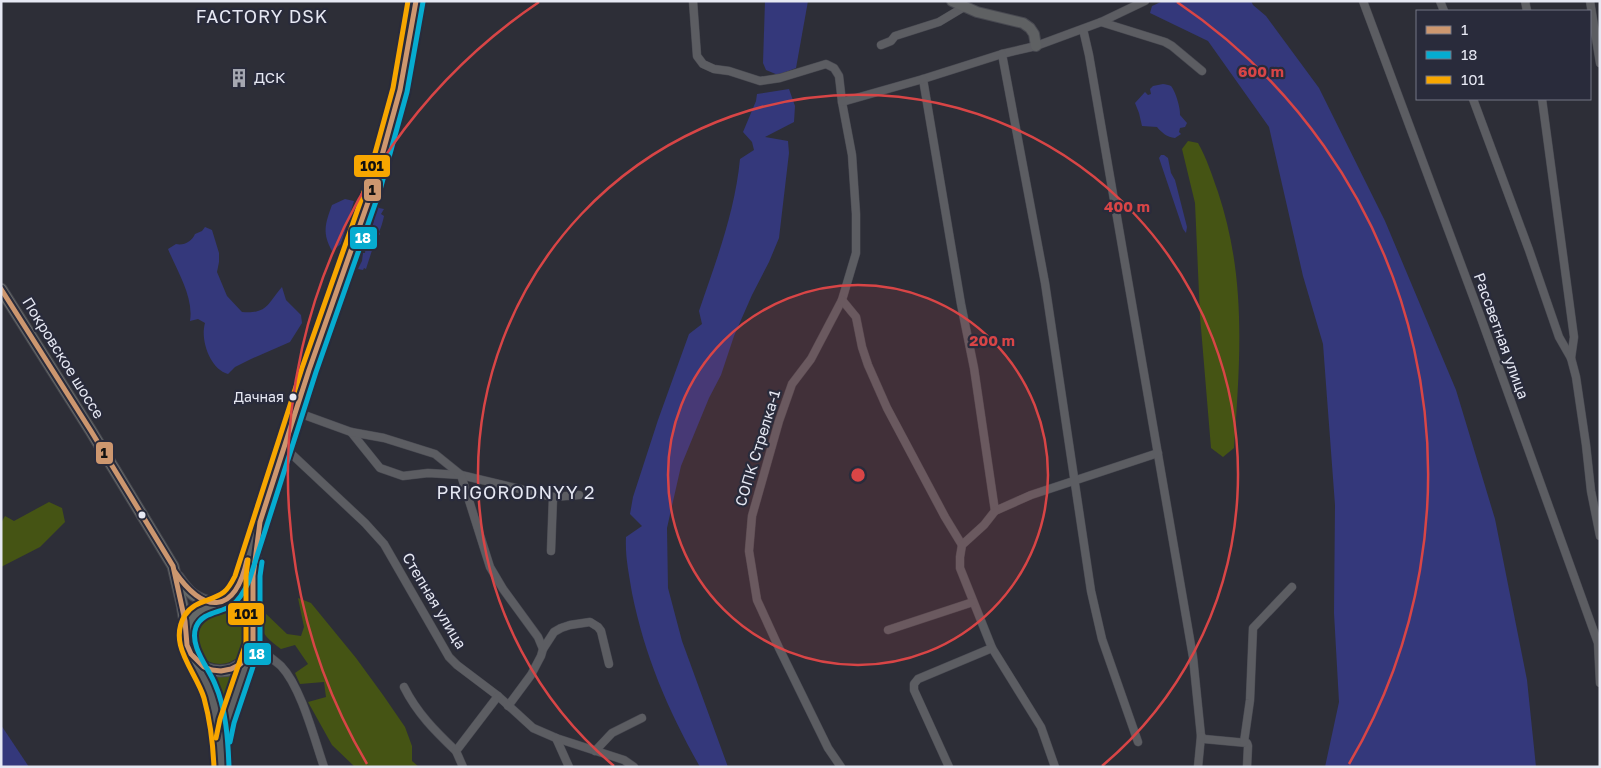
<svg xmlns="http://www.w3.org/2000/svg" width="1601" height="768" viewBox="0 0 1601 768" font-family="'Golos Text',sans-serif">
  <style>
    .green { fill: #455414 }
    .water { fill: #34387b }
    .lines { fill: none; stroke-linecap: round; stroke-linejoin: round }
    .street-casing { stroke: #484951; stroke-width: 9 }
    .secondary-casing { stroke: #484951; stroke-width: 12 }
    .primary-casing { stroke: #484951; stroke-width: 13 }
    .street { stroke: #5c5d62; stroke-width: 8 }
    .secondary { stroke: #5f6163; stroke-width: 10 }
    .primary { stroke: #656867; stroke-width: 11 }
    .bus-1-casing { stroke: #292b3b; stroke-width: 9 }
    .bus-2-casing { stroke: #292b3b; stroke-width: 9 }
    .bus-3-casing { stroke: #292b3b; stroke-width: 9 }
    .bus-1 { stroke: #cd976f; stroke-width: 5 }
    .bus-2 { stroke: #06acd0; stroke-width: 5 }
    .bus-3 { stroke: #f7a600; stroke-width: 5 }
    .ring { fill: none; stroke: #d84546; stroke-width: 2.5 }
    .bus-dot { fill: #e6e8f3; stroke: #292b3b; stroke-width: 2 }
    .labels { text-anchor: middle; stroke-width: 4.5; stroke-linejoin: round; paint-order: stroke }
    .bus-label { font-size: 14px; fill: #e6e8f3; stroke: #292b3b; text-anchor: end }
    .poi-label { font-size: 15px; fill: #e6e8f3; stroke: #292b3b; text-anchor: start }
    .street-label { font-size: 15px; fill: #e6e8f3; stroke: #292b3b }
    .quarter-label { font-size: 18px; letter-spacing: 1px; fill: #e6e8f3; stroke: #292b3b }
    .centre { fill: #d84546; stroke: #292b3b; stroke-width: 2.5 }
    .ring-label { font-size: 15px; text-anchor: middle; font-weight: bold; fill: #d84546; stroke: #292b3b; stroke-width: 4.5; stroke-linejoin: round; paint-order: stroke }
    .line-badge { stroke: #292b3b; stroke-width: 2 }
    .badge-label { font-size: 14px; text-anchor: middle; font-weight: bold; fill: #fff }
    .pale-badge-label { font-size: 14px; text-anchor: middle; font-weight: bold; fill: #111 }
  </style>
  <rect width="100%" height="100%" fill="#2d2e37"/>
  <g class="green">
    <path d="M 1188,141 L 1198,143 C 1207,159 1212,175 1218,192 C 1247,279 1240,360 1234,448 L 1223,457 L 1211,448 L 1200,316 L 1195,203 L 1182,149 Z"/>
    <path d="M 49,502 L 62,508 L 65,522 L 40,547 L 1,567 L 1,523 L 5,516 L 14,521 Z"/>
    <path d="M 298,598 L 311,603 L 356,658 L 383,695 L 405,727 L 412,746 L 412,761 L 419,767 L 355,767 L 332,745 L 308,702 L 326,697 L 324,682 L 300,684 L 295,673 L 308,664 L 295,645 L 281,649 C 267,638 256,631 263,611 L 287,634 L 301,636 L 304,627 Z"/>
    <circle cx="220" cy="637" r="27"/>
    <path d="M 242,666 L 222,730 L 202,670 L 217,674 Z"/>
  </g>
  <g class="water">
    <path d="M 765,1 L 808,1 L 796,68 L 778,75 L 766,70 L 763,63 Z"/>
    <path d="M 1163,1 L 1251,1 L 1253,5 L 1266,16 L 1319,88 L 1385,221 L 1456,390 L 1495,519 L 1527,680 L 1536,767 L 1325,767 L 1339,702 L 1334,613 L 1335,505 L 1323,344 L 1303,276 L 1269,127 L 1208,41 L 1150,13 L 1152,6 Z"/>
    <path d="M 1163,84 C 1165,84 1169,85 1171,86 C 1175,90 1181,109 1180,115 L 1187,123 L 1185,127 L 1180,128 L 1179,132 L 1181,134 L 1175,138 C 1167,137 1162,133 1157,127 L 1142,126 L 1139,113 L 1135,103 L 1145,92 L 1148,95 L 1151,94 L 1150,89 L 1153,86 Z"/>
    <path d="M 789,89 L 795,106 L 794,122 L 765,137 L 788,141 L 789,153 L 779,238 L 769,262 L 752,295 L 734,336 L 721,375 L 709,398 L 681,466 L 667,528 L 668,588 L 682,641 L 728,767 L 700,767 C 668,710 645,657 632,593 C 629,574 625,557 626,537 L 642,526 L 630,514 L 633,497 L 658,420 L 689,334 L 702,324 L 699,311 C 716,261 735,212 740,159 L 754,150 L 752,142 L 743,132 L 756,101 L 757,94 Z"/>
    <path d="M 1161,155 L 1164,155 L 1168,158 L 1171,173 L 1175,180 L 1187,227 L 1186,233 L 1183,229 L 1159,158 Z"/>
    <path d="M 345,199 L 354,201 L 341,244 L 332,251 C 322,233 325,224 332,205 Z"/>
    <path d="M 378,201 L 379,208 L 384,209 L 381,214 L 384,216 C 383,221 381,228 379,232 L 380,234 L 375,241 L 366,269 L 364,268 L 363,270 L 358,269 L 362,261 L 363,253 L 365,253 L 366,245 L 368,244 L 368,239 L 370,238 L 376,211 L 374,209 L 377,208 Z"/>
    <path d="M 205,227 L 212,230 L 219,253 L 219,262 L 217,272 L 227,296 L 242,312 C 268,314 267,304 282,287 L 286,300 L 301,315 L 302,323 L 290,342 L 251,359 L 235,367 L 228,374 C 210,369 200,340 205,323 L 198,319 L 190,321 C 194,297 177,271 168,249 L 176,244 C 184,246 192,241 195,234 L 202,231 Z"/>
    <path d="M 1,725 L 29,767 L 1,767 Z"/>
  </g>
  <g class="lines">
    <g class="street-casing">
      <g id="street">
        <path d="M 693,1 L 697,56 L 703,64 L 714,69 L 729,71 L 760,81 L 780,78 L 826,64 L 834,68 L 839,76 L 842,102 L 852,155 L 856,214 L 856,253 L 842,300 L 811,359 L 792,384 L 779,421 L 752,516 L 749,551 L 757,600 L 779,648 L 828,748 L 841,767"/>
        <path d="M 1145,1 L 1101,22 L 1036,46 L 1002,54 L 923,79 L 961,304 L 974,368 L 995,511 L 1031,495 L 1158,453"/>
        <path d="M 1363,1 L 1481,318 L 1598,643 L 1600,683"/>
        <path d="M 1440,1 L 1444,11"/>
        <path d="M 1525,1 L 1527,11"/>
        <path d="M 1590,1 L 1600,63"/>
        <path d="M 1101,22 L 1165,42 L 1172,46 L 1202,71"/>
        <path d="M 1083,29 L 1089,55 L 1193,657 L 1201,736 L 1204,739 L 1247,743 L 1248,746 L 1247,767"/>
        <path d="M 881,45 L 891,41 L 895,36 L 939,22 L 964,7"/>
        <path d="M 1002,54 L 1045,283 L 1091,591 L 1102,639 L 1138,742"/>
        <path d="M 1473,99 L 1529,250 L 1559,337 L 1571,358 L 1576,377 L 1586,445 L 1591,491 L 1600,536"/>
        <path d="M 1542,99 L 1574,337 L 1571,358"/>
        <path d="M 842,102 L 923,79"/>
        <path d="M 842,300 L 856,317 L 862,347 L 868,365 L 887,408 L 945,517 L 962,545"/>
        <path d="M 296,412 L 351,432 L 380,468 L 403,476 L 428,473 L 461,475 L 553,497 L 579,495"/>
        <path d="M 351,432 L 384,438 L 435,454 L 461,475 L 490,567 L 503,589 L 538,637 L 543,649 L 541,656 L 531,675 L 508,706"/>
        <path d="M 284,447 L 365,523 L 384,544 L 449,657 L 457,665 L 498,696 L 533,728 L 556,738 L 624,760 L 634,767"/>
        <path d="M 995,511 L 984,525 L 962,545 L 960,557 L 960,568 L 992,648 L 1041,727 L 1055,767"/>
        <path d="M 551,551 L 553,497"/>
        <path d="M 888,630 L 973,602"/>
        <path d="M 253,644 C 262,651 272,658 281,666 C 301,687 314,738 324,767"/>
        <path d="M 543,649 L 554,632 L 561,628 L 570,625 L 590,622 L 598,627 L 601,631 L 609,664"/>
        <path d="M 404,687 C 417,713 435,731 456,751"/>
        <path d="M 556,738 L 569,767"/>
        <path d="M 1244,742 L 1250,700 L 1253,628 L 1292,587"/>
        <path d="M 595,751 L 612,733 L 642,718"/>
        <path d="M 463,767 L 456,751 L 498,696"/>
        <path d="M 949,767 L 914,690 L 914,684 L 918,679 L 992,648"/>
        <path d="M 1198,767 L 1201,736"/>
      </g>
    </g>
    <g class="secondary-casing">
      <g id="secondary">
        <path d="M 952,1 L 977,12 L 1023,23 L 1030,28 L 1034,34 L 1036,46"/>
        <path d="M 218,603 C 230,598 237,591 242,579 L 309,370 L 373,188 L 400,90 L 416,1"/>
        <path d="M 253,630 L 253,576 L 257,545"/>
        <path d="M 191,654 C 195,660 200,667 203,674 C 217,701 221,737 222,767"/>
        <path d="M 223,741 L 227,721 L 251,651"/>
      </g>
    </g>
    <g class="primary-casing">
      <g id="primary">
        <path d="M 1,289 L 91,431 L 173,566 L 182,604 L 187,635"/>
        <path d="M 178,577 C 189,593 195,599 214,603"/>
        <circle cx="220" cy="637" r="34"/>
      </g>
    </g>
    <use href="#street" class="street"/>
    <use href="#secondary" class="secondary"/>
    <use href="#primary" class="primary"/>
    <g class="bus-1-casing">
      <g id="bus-1">
        <path d="M 1,289 L 91,431 L 173,566 L 185,621 L 187,645 L 191,654 L 204,667 L 212,670 L 221,671 L 231,669 L 239,665 L 246,659 L 253,644 L 253,576 L 260,522 L 309,370 L 373,188 L 400,90 L 416,1"/>
        <path d="M 175,572 C 205,615 235,614 247,560"/>
      </g>
    </g>
    <g class="bus-2-casing">
      <g id="bus-2">
        <path d="M 230,742 L 234,723 L 260,646 L 260,576 L 262,562"/>
        <path d="M 229,767 C 228,739 226,709 215,684 C 208,667 189,646 196,627 C 202,612 220,613 231,606 C 240,600 245,590 249,581 L 316,372 L 380,190 L 407,92 L 423,2"/>
      </g>
    </g>
    <g class="bus-3-casing">
      <g id="bus-3">
        <path d="M 216,738 L 220,719 L 246,643 L 246,576 L 248,560"/>
        <path d="M 214,767 C 213,744 210,720 204,698 C 196,671 167,645 185,615 C 195,600 211,602 224,592 C 229,588 232,582 235,576 L 302,368 L 366,186 L 393,88 L 408,1"/>
      </g>
    </g>
    <use href="#bus-1" class="bus-1"/>
    <use href="#bus-2" class="bus-2"/>
    <use href="#bus-3" class="bus-3"/>
  </g>
  <circle cx="858" cy="475" r="190" fill="#d84546" fill-opacity=".12"/>
  <g class="ring">
    <circle cx="858" cy="475" r="190"/>
    <path d="M614 766A380 380 0 1 1 1102 766"/>
    <path d="M367 764A570 570 0 0 1 539 2M1177 2A570 570 0 0 1 1349 764"/>
  </g>
  <defs>
    <g id="building-bare" transform="scale(1.5)"><path d="M-4-6H4V6H1V3H-1V6H-4ZM-2.5-4.3h1.7v1.8h-1.7ZM.8-4.3h1.7v1.8H.8ZM-2.5-1h1.7V.8h-1.7ZM.8-1h1.7V.8H.8Z" fill="#a5a7b1" stroke="#292b3b" stroke-width="2.5" paint-order="stroke"/></g>
  </defs>
  <g fill-rule="evenodd">
    <use href="#building-bare" x="239" y="78"/>
  </g>
  <g class="bus-dot">
    <circle cx="293" cy="397" r="4.5"/>
    <circle cx="142" cy="515" r="4.5"/>
  </g>
  <g class="labels">
    <g class="bus-label">
      <text x="284" y="402">Дачная</text>
    </g>
    <g class="poi-label">
      <text x="254" y="83">ДСК</text>
    </g>
    <g class="street-label">
      <text transform="translate(1501 336) rotate(70)" y="5">Рассветная улица</text>
      <text transform="translate(63 358) rotate(58)" y="5">Покровское шоссе</text>
      <text transform="translate(758 448) rotate(-73)" y="5">СОПК Стрелка-1</text>
      <text transform="translate(434 601) rotate(59)" y="5">Степная улица</text>
    </g>
    <g class="quarter-label">
      <text x="262" y="23">FACTORY DSK</text>
      <text x="516" y="499">PRIGORODNYY 2</text>
    </g>
  </g>
  <circle cx="858" cy="475" r="8" class="centre"/>
  <g class="ring-label">
    <text x="1261" y="77">600 m</text>
    <text x="1127" y="212">400 m</text>
    <text x="992" y="346">200 m</text>
  </g>
  <g class="line-badge">
    <rect x="353" y="154" width="38" height="24" rx="5" fill="#f7a600"/>
    <rect x="363" y="178" width="19" height="24" rx="5" fill="#cd976f"/>
    <rect x="349" y="226" width="29" height="24" rx="5" fill="#06acd0"/>
    <rect x="95" y="441" width="19" height="24" rx="5" fill="#cd976f"/>
    <rect x="227" y="602" width="38" height="24" rx="5" fill="#f7a600"/>
    <rect x="243" y="642" width="29" height="24" rx="5" fill="#06acd0"/>
  </g>
  <g class="badge-label">
    <text x="363" y="243">18</text>
    <text x="257" y="659">18</text>
  </g>
  <g class="pale-badge-label">
    <text x="372" y="171">101</text>
    <text x="372" y="195">1</text>
    <text x="104" y="458">1</text>
    <text x="246" y="619">101</text>
  </g>
  <rect width="1601" height="768" fill="none" stroke="#e6e8f3" stroke-width="5"/>
  <rect x="1416" y="10" width="175" height="90" fill="#292b3b" stroke="#757785"/>
  <rect x="1426" y="26" width="25" height="8" fill="#cd976f" stroke="#757785"/>
  <text x="1461" y="35" font-size="15" fill="#e6e8f3">1</text>
  <rect x="1426" y="51" width="25" height="8" fill="#06acd0" stroke="#757785"/>
  <text x="1461" y="60" font-size="15" fill="#e6e8f3">18</text>
  <rect x="1426" y="76" width="25" height="8" fill="#f7a600" stroke="#757785"/>
  <text x="1461" y="85" font-size="15" fill="#e6e8f3">101</text>
</svg>
